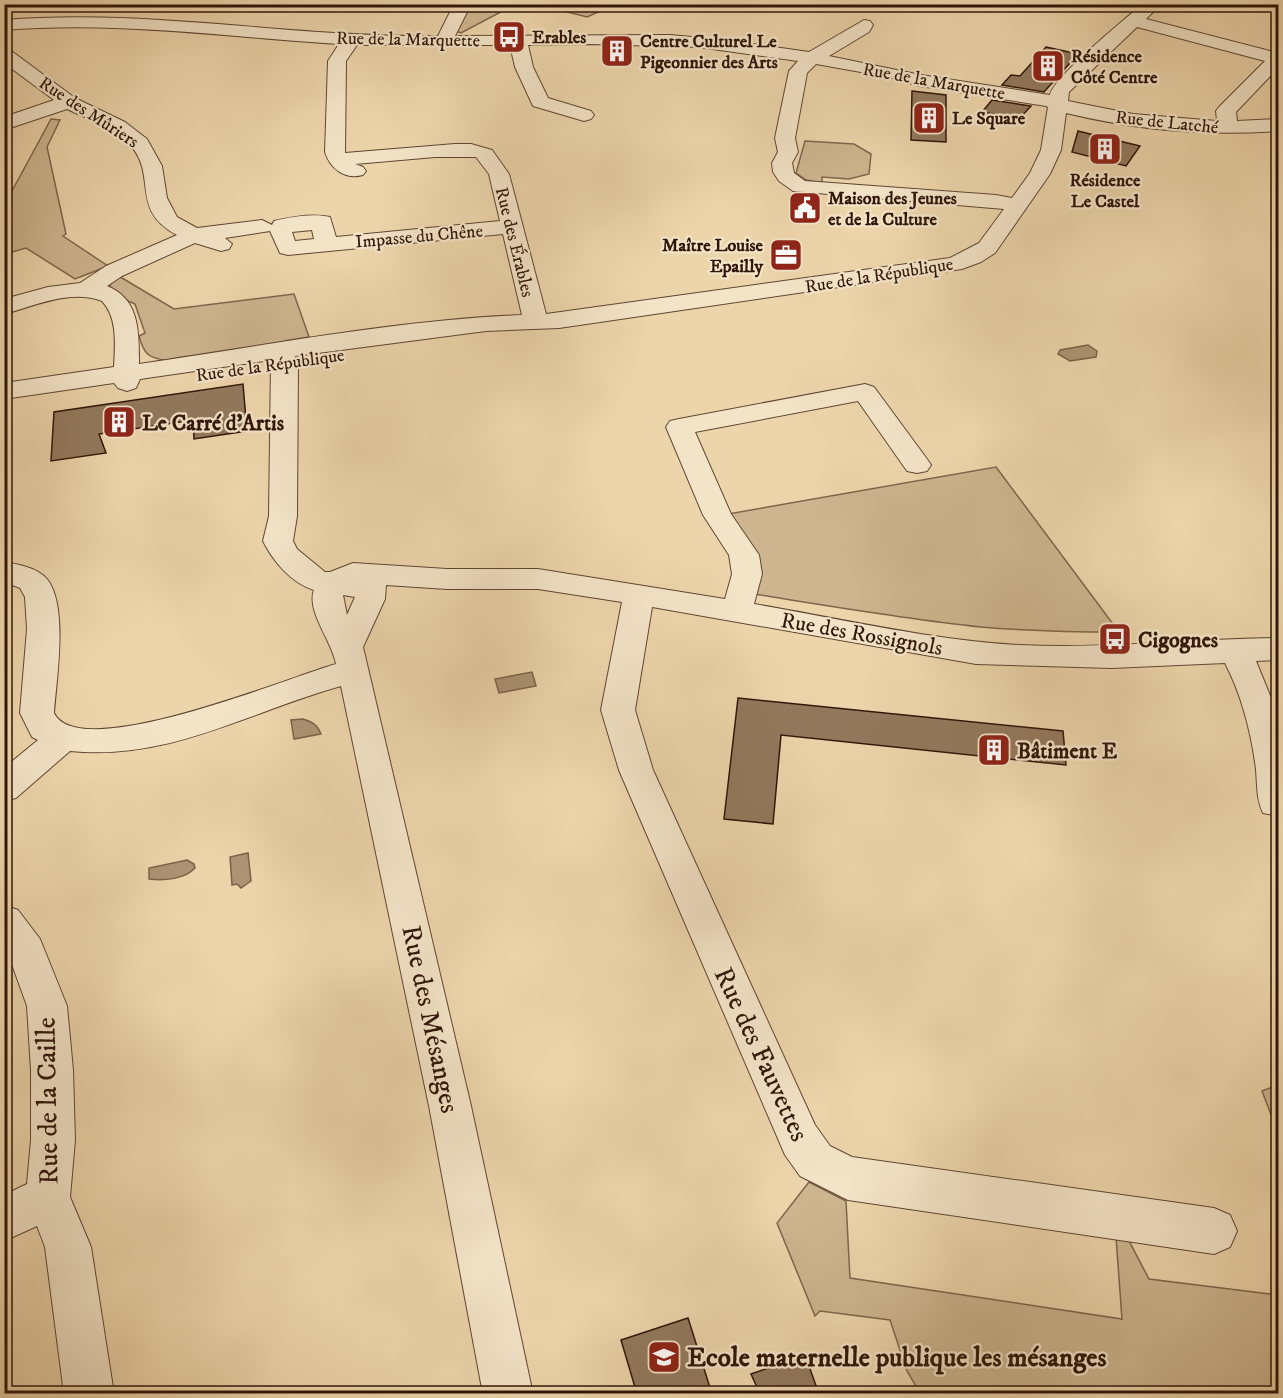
<svg xmlns="http://www.w3.org/2000/svg" width="1283" height="1398" viewBox="0 0 1283 1398" font-family="'IM FELL DW Pica',serif">
  <style>
    .green { fill: #cdb58f; stroke: #7e664c; stroke-width: 1.5 }
    .water { fill: #ad9474; stroke: #7b6249; stroke-width: 1.5 }
    .building { fill: #92795d; stroke: #301609; stroke-width: 1.5 }
    .lines { fill: none; stroke-linecap: round; stroke-linejoin: round }
    .minor-casing { stroke: #5f4632; stroke-width: 2 }
    .minor { fill: #f3e4c8; fill-rule: evenodd }
    .labels { text-anchor: middle; stroke-width: 4.5; stroke-linejoin: round; paint-order: stroke }
    .far-poi-label { font-size: 18px; font-weight: bold; fill: #301609; stroke: #f3e4c8; text-anchor: start }
    .far-street-label { font-size: 18px; fill: #301609; stroke: #f3e4c8 }
    .poi-label { font-size: 22px; font-weight: bold; fill: #301609; stroke: #f3e4c8; text-anchor: start }
    .street-label { font-size: 22px; fill: #301609; stroke: #f3e4c8 }
    .near-street-label { font-size: 27px; fill: #301609; stroke: #f3e4c8 }
    .near-poi-label { font-size: 27px; font-weight: bold; fill: #301609; stroke: #f3e4c8; text-anchor: start }
  </style>
  <rect width="100%" height="100%" fill="#edd5ab"/>
  <filter id="stains"><feTurbulence type="fractalNoise" baseFrequency=".00333" numOctaves="4"/><feColorMatrix values="0 0 0 0 .2 0 0 0 0 .09 0 0 0 0 .02 0 0 0 .5 -.17"/></filter>
  <radialGradient id="worn" r=".72"><stop offset=".6" stop-color="#630" stop-opacity="0"/><stop offset="1" stop-color="#630" stop-opacity=".3"/></radialGradient>
  <g class="green">
    <path d="M 469,5 L 514,5 L 461,33 L 456,31 Z"/>
    <path d="M 540,5 L 614,5 L 587,17 Z"/>
    <path d="M 51,119 L 60,120 L 47,147 L 66,234 L 63,236 L 108,266 L 75,279 L 26,248 L 5,254 L 5,204 Z"/>
    <path d="M 805,141 L 854,144 L 871,154 L 869,174 L 849,179 L 822,177 L 822,183 L 806,180 L 796,173 Z"/>
    <path d="M 117,275 L 174,309 L 294,294 L 309,337 L 285,341 L 284,344 L 168,361 C 149,358 144,355 139,336 L 145,333 L 135,304 L 128,301 L 110,287 L 111,282 Z"/>
    <path d="M 996,467 L 1119,632 C 1073,632 1027,631 981,627 C 905,619 829,606 754,594 L 728,514 Z"/>
    <path d="M 1278,1085 L 1278,1133 L 1262,1091 Z"/>
    <path d="M 809,1182 L 846,1201 L 850,1278 L 1122,1319 L 1116,1237 L 1129,1241 L 1149,1279 L 1278,1295 L 1278,1385 L 1265,1394 L 920,1393 L 907,1371 L 890,1320 L 820,1311 L 815,1316 L 777,1223 Z"/>
  </g>
  <g class="water">
    <path d="M 1088,345 L 1097,351 L 1096,357 L 1070,361 L 1058,354 L 1060,350 Z"/>
    <path d="M 532,672 L 536,686 L 499,693 L 495,679 Z"/>
    <path d="M 303,719 C 312,722 317,724 321,734 L 294,739 L 291,720 Z"/>
    <path d="M 248,853 L 251,881 L 241,888 L 237,884 L 232,885 L 230,857 Z"/>
    <path d="M 187,860 L 194,864 L 195,868 C 185,879 165,881 149,879 L 149,868 Z"/>
  </g>
  <g class="building">
    <path d="M 1046,47 L 1078,54 L 1044,92 L 1002,85 L 1011,75 L 1020,76 Z"/>
    <path d="M 912,91 L 946,95 L 946,142 L 911,140 Z"/>
    <path d="M 992,100 L 1031,106 L 1019,119 L 982,112 Z"/>
    <path d="M 1078,131 L 1140,146 L 1126,166 L 1072,152 Z"/>
    <path d="M 243,384 L 247,431 L 194,439 L 193,420 L 99,434 L 106,453 L 51,461 L 54,412 Z"/>
    <path d="M 738,698 L 1063,731 L 1066,765 L 781,735 L 773,824 L 724,819 Z"/>
    <path d="M 688,1318 L 712,1394 L 637,1394 L 621,1340 Z"/>
    <path d="M 805,1355 L 819,1394 L 760,1394 L 751,1374 Z"/>
  </g>
  <g class="lines">
    <g class="minor-casing">
      <g id="minor">
        <path d="M 454,4 L 471,4 L 455,36 L 670,35 L 725,40 L 809,52 L 864,20 L 870,21 L 873,25 L 869,32 L 829,56 L 921,75 L 1050,95 C 1054,76 1125,20 1142,4 L 1161,4 L 1146,19 L 1278,53 L 1278,68 L 1236,112 L 1237,121 L 1278,119 L 1278,131 C 1208,136 1135,130 1066,113 L 1061,150 L 1050,174 L 995,253 L 981,262 L 962,269 L 559,328 L 486,331 L 295,356 L 298,368 L 297,516 L 293,541 L 297,549 L 325,572 L 330,572 L 353,563 L 447,569 L 538,569 L 725,599 L 732,574 L 729,555 L 703,515 L 666,427 L 670,421 L 679,419 L 865,384 L 874,387 L 927,459 L 931,465 L 927,471 L 917,473 L 907,471 L 858,401 L 695,432 L 731,514 L 759,555 L 762,574 L 754,604 C 842,619 931,640 1020,645 C 1106,649 1192,639 1278,638 L 1278,660 L 1256,661 L 1278,715 L 1278,816 L 1263,813 C 1255,797 1258,779 1255,762 C 1250,728 1241,694 1225,663 L 1112,668 L 976,664 L 652,607 L 635,710 L 653,770 L 815,1125 L 830,1146 L 852,1157 L 1214,1208 L 1230,1215 L 1237,1231 L 1230,1247 L 1214,1254 L 848,1200 L 800,1176 L 785,1155 L 619,770 L 601,710 L 622,602 L 538,589 L 447,589 L 386,585 L 385,599 L 363,647 L 471,1106 L 533,1394 L 483,1394 L 429,1106 L 341,686 C 248,712 169,761 70,751 L 16,798 L 4,801 L 4,768 L 38,740 L 32,737 L 20,713 L 27,629 L 25,597 L 20,588 L 4,582 L 4,562 C 17,564 34,567 44,576 C 70,599 56,681 54,713 C 79,765 292,676 336,664 C 332,641 306,611 314,590 C 291,583 273,561 263,541 L 269,516 L 271,360 L 140,379 L 136,388 L 127,391 L 118,388 L 114,383 L 4,399 L 4,383 L 114,367 C 115,345 118,318 102,301 C 70,289 35,306 4,314 L 4,299 L 48,287 L 80,283 L 106,266 L 177,235 C 130,210 157,178 132,147 C 117,128 88,119 67,109 L 4,130 L 4,117 L 54,100 L 4,63 L 4,49 L 10,50 L 75,98 L 125,122 L 147,139 L 162,166 L 167,198 L 177,217 L 197,228 L 262,220 L 272,225 L 274,221 C 291,217 313,213 330,217 L 336,237 L 500,221 L 489,174 L 476,157 L 435,157 L 355,164 L 363,167 L 366,171 L 363,175 C 344,180 330,168 325,152 L 328,61 L 339,44 C 227,37 117,21 4,30 L 4,20 C 150,8 293,38 438,36 ZM 1137,27 L 1265,61 L 1219,107 L 1216,111 L 1217,121 L 1133,114 L 1068,101 L 1069,92 ZM 591,44 L 698,47 L 798,61 L 789,71 L 775,138 L 778,152 L 772,163 L 773,172 L 779,181 L 793,191 L 1004,209 L 979,243 L 950,258 L 546,314 L 509,174 L 492,150 L 471,144 L 455,144 L 345,153 L 346,61 L 357,45 L 510,45 L 515,67 L 533,106 L 584,121 L 591,119 L 594,115 L 591,111 L 548,98 L 533,67 L 528,45 ZM 816,64 L 889,77 L 920,86 L 1046,106 L 1048,107 L 1041,150 L 1030,173 L 1012,198 L 996,195 L 805,181 L 794,173 L 792,163 L 798,152 L 795,138 L 807,73 ZM 312,230 L 314,239 L 295,241 L 292,232 ZM 270,231 L 280,253 L 288,255 L 503,234 L 522,315 C 396,320 264,346 139,364 C 139,333 140,299 107,286 L 122,276 L 195,243 L 221,251 L 229,249 L 232,244 L 225,238 ZM 343,595 L 355,597 L 347,615 Z"/>
        <path d="M 4,905 L 18,910 L 40,939 L 67,1006 L 73,1070 L 75,1140 L 70,1197 L 91,1247 L 114,1394 L 64,1394 L 45,1247 L 37,1226 L 4,1241 L 4,1195 L 27,1184 L 31,1140 L 31,1070 L 27,1006 L 10,959 L 4,952 Z"/>
      </g>
    </g>
    <use href="#minor" class="minor"/>
  </g>
  <defs>
    <g id="bus-square" transform="scale(1.725)"><rect x="-9" y="-9" width="18" height="18" rx="4" fill="#8f2418" stroke="#f3e4c8"/><path d="M-5-6H5V4H4V6H2V4H-2V6H-4V4H-5ZM-3.5-4V0h7V-4ZM-3.5 1.2v1.5H-2V1.2ZM2 1.2v1.5H3.5V1.2Z" fill="#fff"/></g>
    <g id="building-square" transform="scale(1.725)"><rect x="-9" y="-9" width="18" height="18" rx="4" fill="#8f2418" stroke="#f3e4c8"/><path d="M-4-6H4V6H1V3H-1V6H-4ZM-2.5-4.3h1.7v1.8h-1.7ZM.8-4.3h1.7v1.8H.8ZM-2.5-1h1.7V.8h-1.7ZM.8-1h1.7V.8H.8Z" fill="#fff"/></g>
    <g id="civic-square" transform="scale(1.725)"><rect x="-9" y="-9" width="18" height="18" rx="4" fill="#8f2418" stroke="#f3e4c8"/><path d="M-.6-6.5H3V-4.5H.6V-3L4-1V1h2V6H-6V1h2V-1L-.6-3ZM-1.2 2.5V6h2.4V2.5Z" fill="#fff"/></g>
    <g id="office-square" transform="scale(1.725)"><rect x="-9" y="-9" width="18" height="18" rx="4" fill="#8f2418" stroke="#f3e4c8"/><path d="M-6-3h4V-5.5h4V-3h4V5H-6ZM-1-4.5V-3h2v-1.5ZM-6 0V1H6V0Z" fill="#fff"/></g>
    <g id="school-square" transform="scale(1.725)"><rect x="-9" y="-9" width="18" height="18" rx="4" fill="#8f2418" stroke="#f3e4c8"/><path d="M0-5L7-2L0 1L-7-2ZM-4 1L0 2.5L4 1V4Q0 6-4 4Z" fill="#fff"/></g>
  </defs>
  <g fill-rule="evenodd">
    <use href="#bus-square" x="509" y="37"/>
    <use href="#building-square" x="617" y="51"/>
    <use href="#building-square" x="1048" y="66"/>
    <use href="#building-square" x="929" y="118"/>
    <use href="#building-square" x="1105" y="149"/>
    <use href="#civic-square" x="805" y="208"/>
    <use href="#office-square" x="786" y="255"/>
    <use href="#building-square" x="119" y="422"/>
    <use href="#bus-square" x="1115" y="639"/>
    <use href="#building-square" x="994" y="750"/>
    <use href="#school-square" x="664" y="1357"/>
  </g>
  <g class="labels">
    <g class="far-poi-label">
      <text x="532" y="43">Erables</text>
      <text x="640" y="47">Centre Culturel Le<tspan x="640" dy="21">Pigeonnier des Arts</tspan></text>
      <text x="1071" y="62">Résidence<tspan x="1071" dy="21">Côté Centre</tspan></text>
      <text x="952" y="124">Le Square</text>
      <text x="1105" y="186" text-anchor="middle">Résidence<tspan x="1105" dy="21">Le Castel</tspan></text>
      <text x="828" y="204">Maison des Jeunes<tspan x="828" dy="21">et de la Culture</tspan></text>
      <text x="763" y="251" text-anchor="end">Maître Louise<tspan x="763" dy="21">Epailly</tspan></text>
    </g>
    <g class="far-street-label">
      <text transform="translate(408 39) rotate(1)" y="6">Rue de la Marquette</text>
      <text transform="translate(934 81) rotate(10)" y="6">Rue de la Marquette</text>
      <text transform="translate(89 112) rotate(33)" y="6">Rue des Mûriers</text>
      <text transform="translate(1167 122) rotate(6)" y="6">Rue de Latché</text>
      <text transform="translate(419 236) rotate(-5)" y="6">Impasse du Chêne</text>
      <text transform="translate(515 242) rotate(76)" y="6">Rue des Érables</text>
      <text transform="translate(879 275) rotate(-9)" y="6">Rue de la République</text>
      <text transform="translate(270 365) rotate(-8)" y="6">Rue de la République</text>
    </g>
    <g class="poi-label">
      <text x="142" y="430">Le Carré d'Artis</text>
      <text x="1138" y="647">Cigognes</text>
      <text x="1017" y="758">Bâtiment E</text>
    </g>
    <g class="street-label">
      <text transform="translate(862 633) rotate(10)" y="8">Rue des Rossignols</text>
    </g>
    <g class="near-street-label">
      <text transform="translate(431 1019) rotate(78)" y="9">Rue des Mésanges</text>
      <text transform="translate(762 1054) rotate(65)" y="9">Rue des Fauvettes</text>
      <text transform="translate(47 1101) rotate(-91)" y="9">Rue de la Caille</text>
    </g>
    <g class="near-poi-label">
      <text x="687" y="1366">Ecole maternelle publique les mésanges</text>
    </g>
  </g>
  <rect width="1283" height="1398" fill="none" stroke="#edd5ab" stroke-width="24"/>
  <rect x="6" y="6" width="1271" height="1386" fill="none" stroke="#301609" stroke-width="3"/>
  <rect x="12" y="12" width="1259" height="1374" fill="none" stroke="#301609" stroke-width="1.5"/>
  <rect width="100%" height="100%" filter="url(#stains)"/>
  <rect width="100%" height="100%" fill="url(#worn)"/>
</svg>
